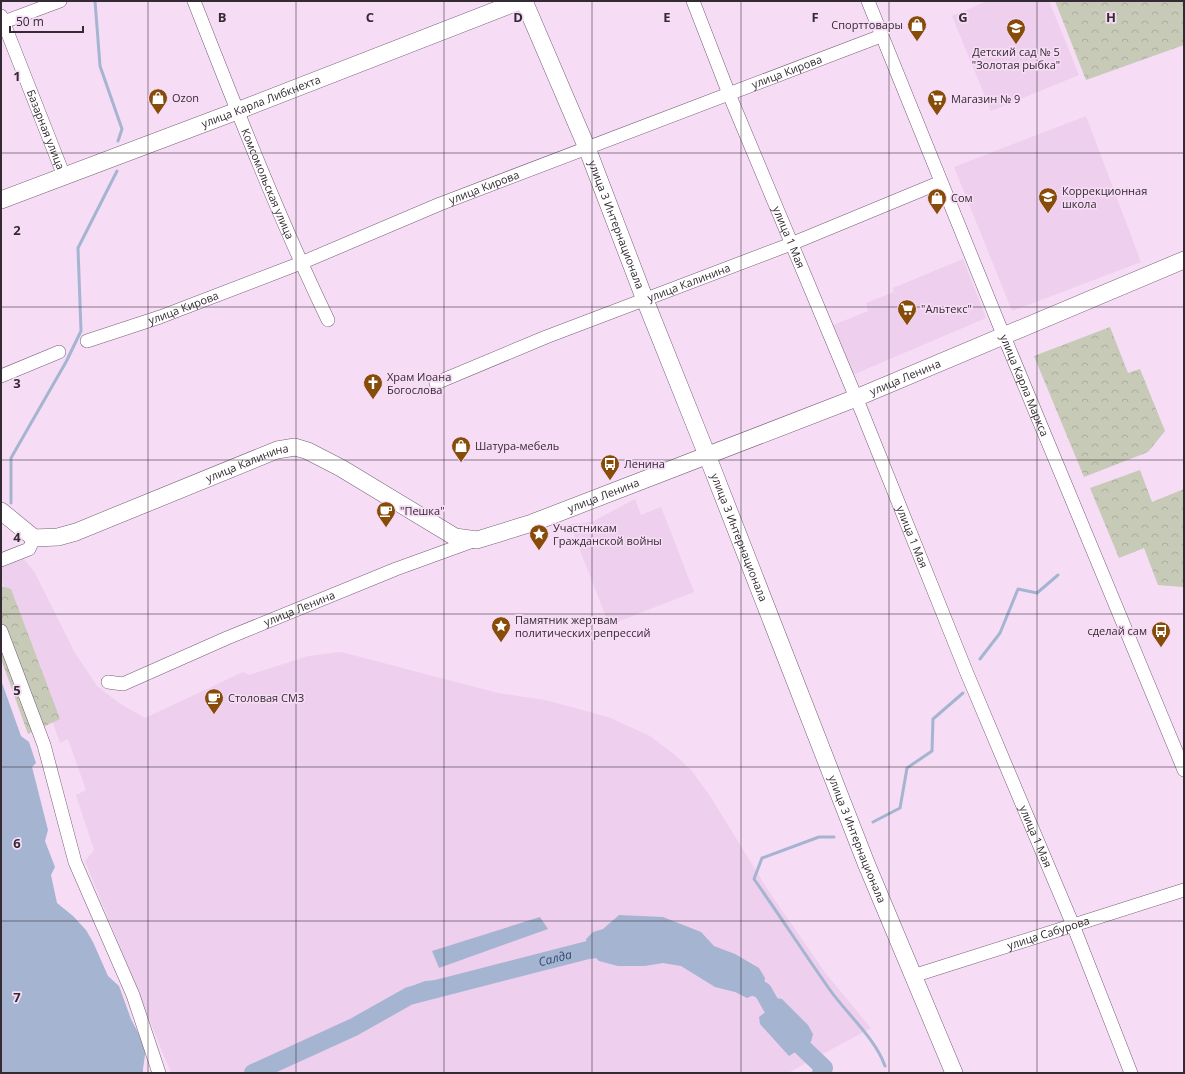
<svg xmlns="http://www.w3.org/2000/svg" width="1185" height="1074" viewBox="0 0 1185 1074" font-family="'Open Sans',sans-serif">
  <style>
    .built { fill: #eecfed }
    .forest { fill: url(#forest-crowns) }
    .water { fill: #a5b5d1 }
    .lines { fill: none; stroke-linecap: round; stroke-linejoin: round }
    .stream { stroke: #a5b5d1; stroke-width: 3 }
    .river { stroke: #a5b5d1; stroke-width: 18 }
    .minor-casing { stroke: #766075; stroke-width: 14 }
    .major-casing { stroke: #766075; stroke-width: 18 }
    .minor { stroke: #fff; stroke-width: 13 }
    .major { stroke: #fff; stroke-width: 17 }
    .grid { fill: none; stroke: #342a33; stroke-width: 1; stroke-opacity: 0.55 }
    .labels { text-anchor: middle; stroke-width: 3.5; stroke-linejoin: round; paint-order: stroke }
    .poi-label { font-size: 11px; fill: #342a33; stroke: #f6dcf5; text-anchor: start }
    .street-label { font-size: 11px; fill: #342a33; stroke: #f6dcf5 }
    .water-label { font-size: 12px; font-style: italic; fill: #334b73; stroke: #f6dcf5 }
    .grid-label { font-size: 13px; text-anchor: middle; font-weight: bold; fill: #342a33; stroke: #f6dcf5; stroke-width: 3.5; stroke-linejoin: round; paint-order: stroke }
  </style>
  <defs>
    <pattern id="forest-crowns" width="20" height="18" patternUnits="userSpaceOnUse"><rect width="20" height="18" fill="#c6cab7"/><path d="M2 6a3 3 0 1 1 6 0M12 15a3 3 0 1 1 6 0" fill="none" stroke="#abae9e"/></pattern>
  </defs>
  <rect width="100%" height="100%" fill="#f6dcf5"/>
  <g class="built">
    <path d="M 988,1 L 1049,1 L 1079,75 L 991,111 L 952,16 Z"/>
    <path d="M 1086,116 L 1141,262 L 1012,311 L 954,167 Z"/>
    <path d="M 963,259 L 986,318 L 850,376 L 831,326 L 868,311 L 866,303 L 894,292 L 893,288 Z"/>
    <path d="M 635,499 L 641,515 L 661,507 L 694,592 L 609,625 L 570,524 L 592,522 Z"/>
    <path d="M 23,558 L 35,573 L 75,653 L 97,686 L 119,703 L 145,718 L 243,672 L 249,675 L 308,656 L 341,652 L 498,693 L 545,700 L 608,717 L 650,736 L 675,755 L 691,770 L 710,796 L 768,890 L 826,974 L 871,1028 L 788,1073 L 171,1073 L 85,861 L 94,850 L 76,795 L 86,790 L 68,739 L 60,743 L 1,578 L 1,566 Z"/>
  </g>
  <g class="forest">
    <path d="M 1055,1 L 1183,1 L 1184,2 L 1184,45 L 1086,80 Z"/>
    <path d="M 1110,327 L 1128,373 L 1140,369 L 1165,431 L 1148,452 L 1084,477 L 1034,356 Z"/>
    <path d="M 1140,470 L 1152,502 L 1184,489 L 1184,589 L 1183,587 L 1158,585 L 1144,548 L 1119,558 L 1090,488 Z"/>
    <path d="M 1,586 L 11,589 L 60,719 L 28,734 L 1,659 Z"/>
  </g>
  <g class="water">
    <path d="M 1,680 L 21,736 L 29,742 L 36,763 L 32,767 L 48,830 L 45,841 L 55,867 L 51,875 L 57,903 L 73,916 L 86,930 L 93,942 L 108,976 L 119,986 L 131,1019 L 146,1048 L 143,1069 L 143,1073 L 1,1073 Z"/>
    <path d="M 619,915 L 663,917 L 701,932 L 714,946 L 735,954 L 759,968 L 765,978 L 763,991 L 747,998 L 735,992 L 715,987 L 681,966 L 663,963 L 645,966 L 618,966 L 599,961 L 588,950 L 586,939 L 593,932 L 603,929 Z"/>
    <path d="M 540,917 L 548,929 L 439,968 L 432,951 Z"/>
    <path d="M 455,979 L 465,981 L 457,988 L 418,999 L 412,999 L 409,996 L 412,986 L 425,981 Z"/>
    <path d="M 776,998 L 782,999 L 808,1025 L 813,1034 L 811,1042 L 789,1056 L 760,1024 L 759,1017 L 772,1007 Z"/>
  </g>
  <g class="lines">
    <g class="stream">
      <path d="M 95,1 L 100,66 L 122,129 L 118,141"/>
      <path d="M 11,503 L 11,458 L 66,362 L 81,331 L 78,248 L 117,171"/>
      <path d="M 980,659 L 1000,633 L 1018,589 L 1037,593 L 1058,575"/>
      <path d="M 873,822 L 900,808 L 907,768 L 932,751 L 933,719 L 963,693"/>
      <path d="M 834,837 L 819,837 L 762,858 L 754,879 C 780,916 804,953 830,990 C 847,1014 875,1038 885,1066"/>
    </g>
    <g class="river">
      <path d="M 742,980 L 763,991 L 772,1007 L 802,1047 L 824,1068 L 821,1073"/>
      <path id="s1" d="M 253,1073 L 354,1027 L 409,996 L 588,950 L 612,947"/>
    </g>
    <g class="minor-casing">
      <g id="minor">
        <path id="s2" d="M 194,1 C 236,108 278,216 328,320"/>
        <path id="s3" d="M 693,1 L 729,94 L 862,412 L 966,671 L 1073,925 L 1131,1073"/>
        <path id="s4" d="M 868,1 L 998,322 L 1184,770"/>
        <path id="s5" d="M 1,16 L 64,176"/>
        <path d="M 1,23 L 60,1"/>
        <path id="s6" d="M 87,341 L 160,317 L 301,263 L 440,204 L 881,36"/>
        <path d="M 1,376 L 59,352"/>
        <path id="s7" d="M 436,383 L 546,337 L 791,244 L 941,182"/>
        <path d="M 1,560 L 29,549 L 34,538"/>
        <path d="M 1,631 L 44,745 L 75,862 L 133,995 L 159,1073"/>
        <path id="s8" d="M 108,682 L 123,684 L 227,638 L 396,569 L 476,540"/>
        <path id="s9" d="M 913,976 L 1184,890"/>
      </g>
    </g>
    <g class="major-casing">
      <g id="major">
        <path id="s10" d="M 524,1 L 587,148 L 645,300 L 707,455 L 866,863 L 954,1073"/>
        <path id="s11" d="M 1,200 L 237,111 L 520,1"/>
        <path id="s12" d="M 1,511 L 34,538 L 58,537 L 76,532 L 277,450 L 295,447 L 308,451 L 341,468 L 455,537 L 477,540 L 532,523 L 856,398 L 1184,260"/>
      </g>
    </g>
    <use href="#minor" class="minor"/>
    <use href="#major" class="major"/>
  </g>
  <path class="grid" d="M 148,1 L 148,1073M 296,1 L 296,1073M 444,1 L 444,1073M 592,1 L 592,1073M 741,1 L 741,1073M 889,1 L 889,1073M 1037,1 L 1037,1073M 1,153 L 1184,153M 1,307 L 1184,307M 1,460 L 1184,460M 1,614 L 1184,614M 1,767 L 1184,767M 1,921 L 1184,921"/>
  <defs>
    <g id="shop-pin" transform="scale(1)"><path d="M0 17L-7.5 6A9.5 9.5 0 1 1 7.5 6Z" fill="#884c0a" stroke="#f6dcf5"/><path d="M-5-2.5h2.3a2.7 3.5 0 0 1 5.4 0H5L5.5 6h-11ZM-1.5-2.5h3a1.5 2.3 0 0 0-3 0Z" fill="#fff"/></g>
    <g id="school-pin" transform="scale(1)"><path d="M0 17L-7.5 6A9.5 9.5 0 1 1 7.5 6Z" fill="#884c0a" stroke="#f6dcf5"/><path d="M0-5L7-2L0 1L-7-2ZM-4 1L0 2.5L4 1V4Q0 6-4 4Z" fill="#fff"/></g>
    <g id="supermarket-pin" transform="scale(1)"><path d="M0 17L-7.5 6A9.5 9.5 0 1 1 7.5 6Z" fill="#884c0a" stroke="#f6dcf5"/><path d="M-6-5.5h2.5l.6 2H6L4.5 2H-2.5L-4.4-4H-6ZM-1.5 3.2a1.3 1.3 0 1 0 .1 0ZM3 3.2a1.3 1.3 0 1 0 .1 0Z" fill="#fff"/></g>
    <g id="church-pin" transform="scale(1)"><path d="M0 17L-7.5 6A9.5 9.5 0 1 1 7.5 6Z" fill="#884c0a" stroke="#f6dcf5"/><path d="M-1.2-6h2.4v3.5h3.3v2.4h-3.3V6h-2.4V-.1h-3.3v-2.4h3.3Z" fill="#fff"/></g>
    <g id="bus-pin" transform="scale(1)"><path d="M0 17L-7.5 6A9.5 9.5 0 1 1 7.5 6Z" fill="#884c0a" stroke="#f6dcf5"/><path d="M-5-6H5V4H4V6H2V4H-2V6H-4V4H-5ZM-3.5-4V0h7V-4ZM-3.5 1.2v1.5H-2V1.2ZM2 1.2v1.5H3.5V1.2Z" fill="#fff"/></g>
    <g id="cafe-pin" transform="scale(1)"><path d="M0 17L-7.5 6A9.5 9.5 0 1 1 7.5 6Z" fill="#884c0a" stroke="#f6dcf5"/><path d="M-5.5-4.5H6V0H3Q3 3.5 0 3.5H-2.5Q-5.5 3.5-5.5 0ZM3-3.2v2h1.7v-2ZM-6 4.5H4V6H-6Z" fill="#fff"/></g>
    <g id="sight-pin" transform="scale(1)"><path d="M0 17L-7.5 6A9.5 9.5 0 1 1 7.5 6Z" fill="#884c0a" stroke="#f6dcf5"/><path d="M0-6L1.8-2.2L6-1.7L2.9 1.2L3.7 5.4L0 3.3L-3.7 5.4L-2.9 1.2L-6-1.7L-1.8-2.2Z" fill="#fff"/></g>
  </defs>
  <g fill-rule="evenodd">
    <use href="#shop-pin" x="917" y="25"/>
    <use href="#school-pin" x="1016" y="28"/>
    <use href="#shop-pin" x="158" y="98"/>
    <use href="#supermarket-pin" x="937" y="99"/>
    <use href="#school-pin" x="1048" y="197"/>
    <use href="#shop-pin" x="937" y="198"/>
    <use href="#supermarket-pin" x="907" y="309"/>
    <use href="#church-pin" x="373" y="383"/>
    <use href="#shop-pin" x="461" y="446"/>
    <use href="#bus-pin" x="610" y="464"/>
    <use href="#cafe-pin" x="386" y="511"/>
    <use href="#sight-pin" x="539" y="534"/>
    <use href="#sight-pin" x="501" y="626"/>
    <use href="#bus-pin" x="1161" y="631"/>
    <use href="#cafe-pin" x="214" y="698"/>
  </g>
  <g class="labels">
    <g class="poi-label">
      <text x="903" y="29" text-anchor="end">Спорттовары</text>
      <text x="1016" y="56" text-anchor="middle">Детский сад № 5<tspan x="1016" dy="13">"Золотая рыбка"</tspan></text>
      <text x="172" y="102">Ozon</text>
      <text x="951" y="103">Магазин № 9</text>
      <text x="1062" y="195">Коррекционная<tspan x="1062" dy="13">школа</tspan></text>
      <text x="951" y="202">Сом</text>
      <text x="921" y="313">"Альтекс"</text>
      <text x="387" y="381">Храм Иоана<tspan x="387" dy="13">Богослова</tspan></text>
      <text x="475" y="450">Шатура-мебель</text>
      <text x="624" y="468">Ленина</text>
      <text x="400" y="515">"Пешка"</text>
      <text x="553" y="532">Участникам<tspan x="553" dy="13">Гражданской войны</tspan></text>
      <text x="515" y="624">Памятник жертвам<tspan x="515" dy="13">политических репрессий</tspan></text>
      <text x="1147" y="635" text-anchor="end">сделай сам</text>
      <text x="228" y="702">Столовая СМЗ</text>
    </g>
    <g class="street-label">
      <text dy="4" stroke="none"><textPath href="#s6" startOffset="750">улица Кирова</textPath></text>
      <text dy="4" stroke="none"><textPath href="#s11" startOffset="278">улица Карла Либкнехта</textPath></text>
      <text dy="4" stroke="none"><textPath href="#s5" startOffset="122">Базарная улица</textPath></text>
      <text dy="4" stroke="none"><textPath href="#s2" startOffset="197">Комсомольская улица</textPath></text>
      <text dy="4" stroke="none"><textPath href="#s6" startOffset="426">улица Кирова</textPath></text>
      <text dy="4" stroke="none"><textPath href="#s10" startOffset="242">улица 3 Интернационала</textPath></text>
      <text dy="4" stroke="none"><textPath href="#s3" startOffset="255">улица 1 Мая</textPath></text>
      <text dy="4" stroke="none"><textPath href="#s7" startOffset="272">улица Калинина</textPath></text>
      <text dy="4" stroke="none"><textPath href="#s6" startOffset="102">улица Кирова</textPath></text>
      <text dy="4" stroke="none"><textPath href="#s12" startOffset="985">улица Ленина</textPath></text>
      <text dy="4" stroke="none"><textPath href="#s4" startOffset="415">улица Карла Маркса</textPath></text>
      <text dy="4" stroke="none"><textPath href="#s12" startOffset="270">улица Калинина</textPath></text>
      <text dy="4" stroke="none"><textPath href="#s12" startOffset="661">улица Ленина</textPath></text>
      <text dy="4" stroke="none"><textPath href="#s10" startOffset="578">улица 3 Интернационала</textPath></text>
      <text dy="4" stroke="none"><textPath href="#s3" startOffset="579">улица 1 Мая</textPath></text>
      <text dy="4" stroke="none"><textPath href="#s8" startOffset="207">улица Ленина</textPath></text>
      <text dy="4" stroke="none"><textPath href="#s3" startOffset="903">улица 1 Мая</textPath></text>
      <text dy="4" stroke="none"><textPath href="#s10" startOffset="902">улица 3 Интернационала</textPath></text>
      <text dy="4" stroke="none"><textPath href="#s9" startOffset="142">улица Сабурова</textPath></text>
    </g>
    <g class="water-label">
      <text dy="4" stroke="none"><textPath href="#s1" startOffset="325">Салда</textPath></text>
    </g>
  </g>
  <g class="grid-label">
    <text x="222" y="22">B</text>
    <text x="370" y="22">C</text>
    <text x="518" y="22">D</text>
    <text x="667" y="22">E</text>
    <text x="815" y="22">F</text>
    <text x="963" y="22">G</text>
    <text x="1111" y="22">H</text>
    <text x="17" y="81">1</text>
    <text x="17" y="235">2</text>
    <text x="17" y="388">3</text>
    <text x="17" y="542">4</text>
    <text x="17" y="695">5</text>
    <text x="17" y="848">6</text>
    <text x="17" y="1002">7</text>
  </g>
  <rect width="1185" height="1074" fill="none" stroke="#342a33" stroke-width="4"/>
  <path d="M10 26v6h73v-6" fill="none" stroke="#342a33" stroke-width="2"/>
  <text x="16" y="26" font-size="12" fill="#342a33" stroke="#f6dcf5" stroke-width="3" paint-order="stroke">50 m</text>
</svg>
